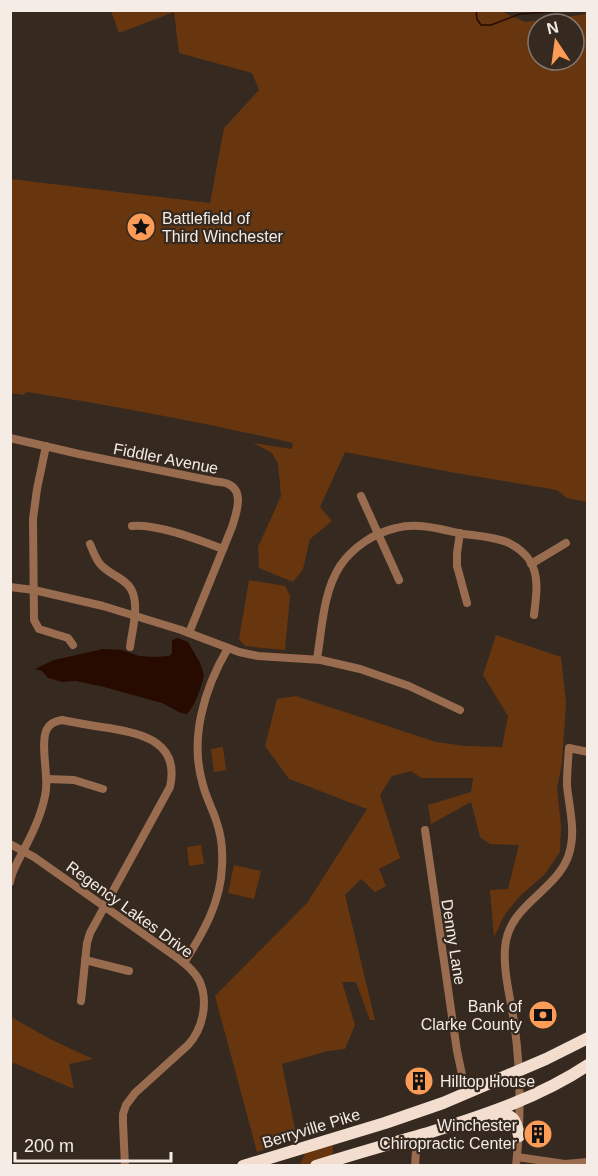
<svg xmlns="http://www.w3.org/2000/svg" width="598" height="1176" viewBox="0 0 598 1176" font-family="Arial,sans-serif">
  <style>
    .green { fill: #67360f; fill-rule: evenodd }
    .water { fill: #280b00 }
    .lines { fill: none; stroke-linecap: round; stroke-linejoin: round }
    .stream { stroke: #280b00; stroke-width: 1.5 }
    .minor { stroke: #996c4f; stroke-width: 8 }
    .highway { stroke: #f3ddce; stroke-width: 12 }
    .labels { text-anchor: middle; stroke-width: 4.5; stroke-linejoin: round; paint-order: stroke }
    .poi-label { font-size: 16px; fill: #f5ece6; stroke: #362920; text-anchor: start }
    .street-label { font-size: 16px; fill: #f5ece6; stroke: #362920 }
  </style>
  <rect width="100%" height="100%" fill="#362920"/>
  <g class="green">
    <path d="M 501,11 L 525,22 L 587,14 L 587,502 L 567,498 L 557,490 L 450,472 L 345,452 L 320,507 L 332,521 L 310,539 L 303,569 L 293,582 L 259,568 L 258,547 L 281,496 L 278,464 L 272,453 L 253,443 L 292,449 L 293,443 C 205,423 116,406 27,392 L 23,395 L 11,393 L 11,179 L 210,203 L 224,128 L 259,90 L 252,73 L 179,53 L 174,12 L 119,33 L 111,11 ZM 538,24 L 574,24 L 574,60 L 538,60 Z"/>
    <path d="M 249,580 L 285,586 L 290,596 L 285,650 L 245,646 L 239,639 Z"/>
    <path d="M 496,635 L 561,657 L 566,703 L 562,763 L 557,788 L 561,826 L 560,852 L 545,874 L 520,896 L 505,914 L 494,937 L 490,890 L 508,889 L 519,845 L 490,844 L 480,837 L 471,802 L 431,824 L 428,805 L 471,792 L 473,778 L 421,778 L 411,771 L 392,776 L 380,795 L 400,858 L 379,869 L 386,886 L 375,892 L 361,879 L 345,895 L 375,1020 L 370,1020 L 356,982 L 342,982 L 355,1025 L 345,1049 L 328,1051 L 282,1064 L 297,1139 L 257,1152 L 215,996 L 307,903 L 367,809 L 289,779 L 265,746 L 277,699 L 296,696 L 436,742 L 466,746 L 502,747 L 508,716 L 483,675 Z"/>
    <path d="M 223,747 L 226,770 L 214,772 L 211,749 Z"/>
    <path d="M 201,845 L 204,864 L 189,866 L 187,847 Z"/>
    <path d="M 234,865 L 261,871 L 254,899 L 228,893 Z"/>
    <path d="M 11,1017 L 50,1039 L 93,1059 L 69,1064 L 74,1089 L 14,1063 L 11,1065 Z"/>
    <path d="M 333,1143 L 332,1165 L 299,1166 L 307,1150 Z"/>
  </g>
  <path class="water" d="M 178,638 L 188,642 L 200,663 L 204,675 C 201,688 196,704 187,714 L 181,713 L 162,703 L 104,687 L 76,681 L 62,682 L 52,679 L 48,678 L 42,671 L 35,669 L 54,660 L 103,649 L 122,650 L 139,656 L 155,657 L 169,656 L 172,653 L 172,640 Z"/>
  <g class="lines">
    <path class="stream" d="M 476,10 L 477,19 L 481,25 L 491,25 L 520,14 L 574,10"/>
    <g class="minor">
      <path d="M 10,438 L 79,454 L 213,481 C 218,482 224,482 228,484 C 245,491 236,514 232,527 L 189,633"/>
      <path d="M 46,446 L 37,489 L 33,519 L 34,620 L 39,629 L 68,638 L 73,645"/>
      <path d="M 361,496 L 399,580"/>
      <path d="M 132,526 C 156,523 200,540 223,549"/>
      <path d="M 460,533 L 457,553 L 457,566 L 467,603"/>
      <path d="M 90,544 C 93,551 96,560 101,565 C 110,575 125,578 131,589 C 140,605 132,630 130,647"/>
      <path d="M 531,564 L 566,543"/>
      <path d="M 10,587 L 34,590 L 103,606 L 181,630 L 239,652 L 258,656 L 321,660 L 360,669 L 409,686 L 460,710"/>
      <path d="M 317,659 C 322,629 323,592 340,566 C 353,547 374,533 396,528 C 419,522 442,530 464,534 C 479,536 496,537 509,543 C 517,547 525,553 530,561 C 540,577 536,597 534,615"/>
      <path d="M 47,779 L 74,780 L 103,789"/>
      <path d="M 425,830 L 457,1051 L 466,1093"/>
      <path d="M 10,844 L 34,857 L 179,959 C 187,965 194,971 199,980 C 209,1001 203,1029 188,1045 L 135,1093 L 126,1105 L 123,1114 L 123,1123 L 125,1166"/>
      <path d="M 10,882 C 12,870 18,862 23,851 C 33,833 43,812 46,790 C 48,774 40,742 47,729 C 50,723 56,721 62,720 C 78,723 93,726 109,728 C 143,734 180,742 170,787 L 90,933 L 87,943 L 81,1001"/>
      <path d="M 85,960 L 129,971"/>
      <path d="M 184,963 C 203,933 221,902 222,866 C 223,851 221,834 216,820 C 212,808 206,797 203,785 C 189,739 204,689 228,648"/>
      <path d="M 517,1157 L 565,1164 L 588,1162"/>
      <path d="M 415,1166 L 417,1136"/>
      <path d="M 516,1166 C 521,1120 521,1075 515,1029 C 512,1003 503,975 505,948 C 508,905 554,893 568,857 C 577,832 569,809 567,785 C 567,773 568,760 569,748 L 588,752"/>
    </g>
    <g class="highway">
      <path d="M 494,1115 C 513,1113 516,1119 519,1136"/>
      <path d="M 243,1166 L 385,1123 L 443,1103 L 546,1059 L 588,1038"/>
      <path d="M 316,1166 C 354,1154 393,1143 431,1132 C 485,1115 540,1097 588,1065"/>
    </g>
  </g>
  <defs>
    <g id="sight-disc" transform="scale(1.5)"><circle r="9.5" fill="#fd9c56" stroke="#362920"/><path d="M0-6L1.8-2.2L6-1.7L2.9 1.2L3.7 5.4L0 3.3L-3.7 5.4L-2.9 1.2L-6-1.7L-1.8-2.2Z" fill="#111"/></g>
    <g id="bank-disc" transform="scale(1.5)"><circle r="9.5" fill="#fd9c56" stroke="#362920"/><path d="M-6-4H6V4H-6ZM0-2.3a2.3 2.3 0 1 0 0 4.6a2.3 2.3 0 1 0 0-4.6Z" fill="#111"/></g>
    <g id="building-disc" transform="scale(1.5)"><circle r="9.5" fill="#fd9c56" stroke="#362920"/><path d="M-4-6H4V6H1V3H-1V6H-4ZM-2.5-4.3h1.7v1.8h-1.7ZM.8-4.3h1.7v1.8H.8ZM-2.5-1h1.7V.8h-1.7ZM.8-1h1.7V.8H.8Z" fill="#111"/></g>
  </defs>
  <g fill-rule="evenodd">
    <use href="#sight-disc" x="141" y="227"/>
    <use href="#bank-disc" x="543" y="1015"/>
    <use href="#building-disc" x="419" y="1081"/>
    <use href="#building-disc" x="538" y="1134"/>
  </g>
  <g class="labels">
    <g class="poi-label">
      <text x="162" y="224">Battlefield of<tspan x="162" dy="18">Third Winchester</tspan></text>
      <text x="522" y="1012" text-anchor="end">Bank of<tspan x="522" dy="18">Clarke County</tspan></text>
      <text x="440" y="1087">Hilltop House</text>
      <text x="517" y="1131" text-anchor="end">Winchester<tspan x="517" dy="18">Chiropractic Center</tspan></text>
    </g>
    <g class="street-label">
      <text transform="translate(166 458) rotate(11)" y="6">Fiddler Avenue</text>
      <text transform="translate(130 909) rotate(36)" y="6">Regency Lakes Drive</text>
      <text transform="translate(454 942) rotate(81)" y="6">Denny Lane</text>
      <text transform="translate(311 1128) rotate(-17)" y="6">Berryville Pike</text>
    </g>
  </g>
  <rect width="598" height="1176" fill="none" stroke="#f5ece6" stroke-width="24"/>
  <g transform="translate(556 42) rotate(347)"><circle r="28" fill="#362920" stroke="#82776f" stroke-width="1.5"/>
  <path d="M0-4.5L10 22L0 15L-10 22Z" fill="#fd9c56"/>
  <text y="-9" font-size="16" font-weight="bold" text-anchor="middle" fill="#f5ece6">N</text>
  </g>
  <path d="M15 1152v9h156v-9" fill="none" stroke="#f5ece6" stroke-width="3"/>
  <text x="24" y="1152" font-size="18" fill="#f5ece6" stroke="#362920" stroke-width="4.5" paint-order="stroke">200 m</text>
</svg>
